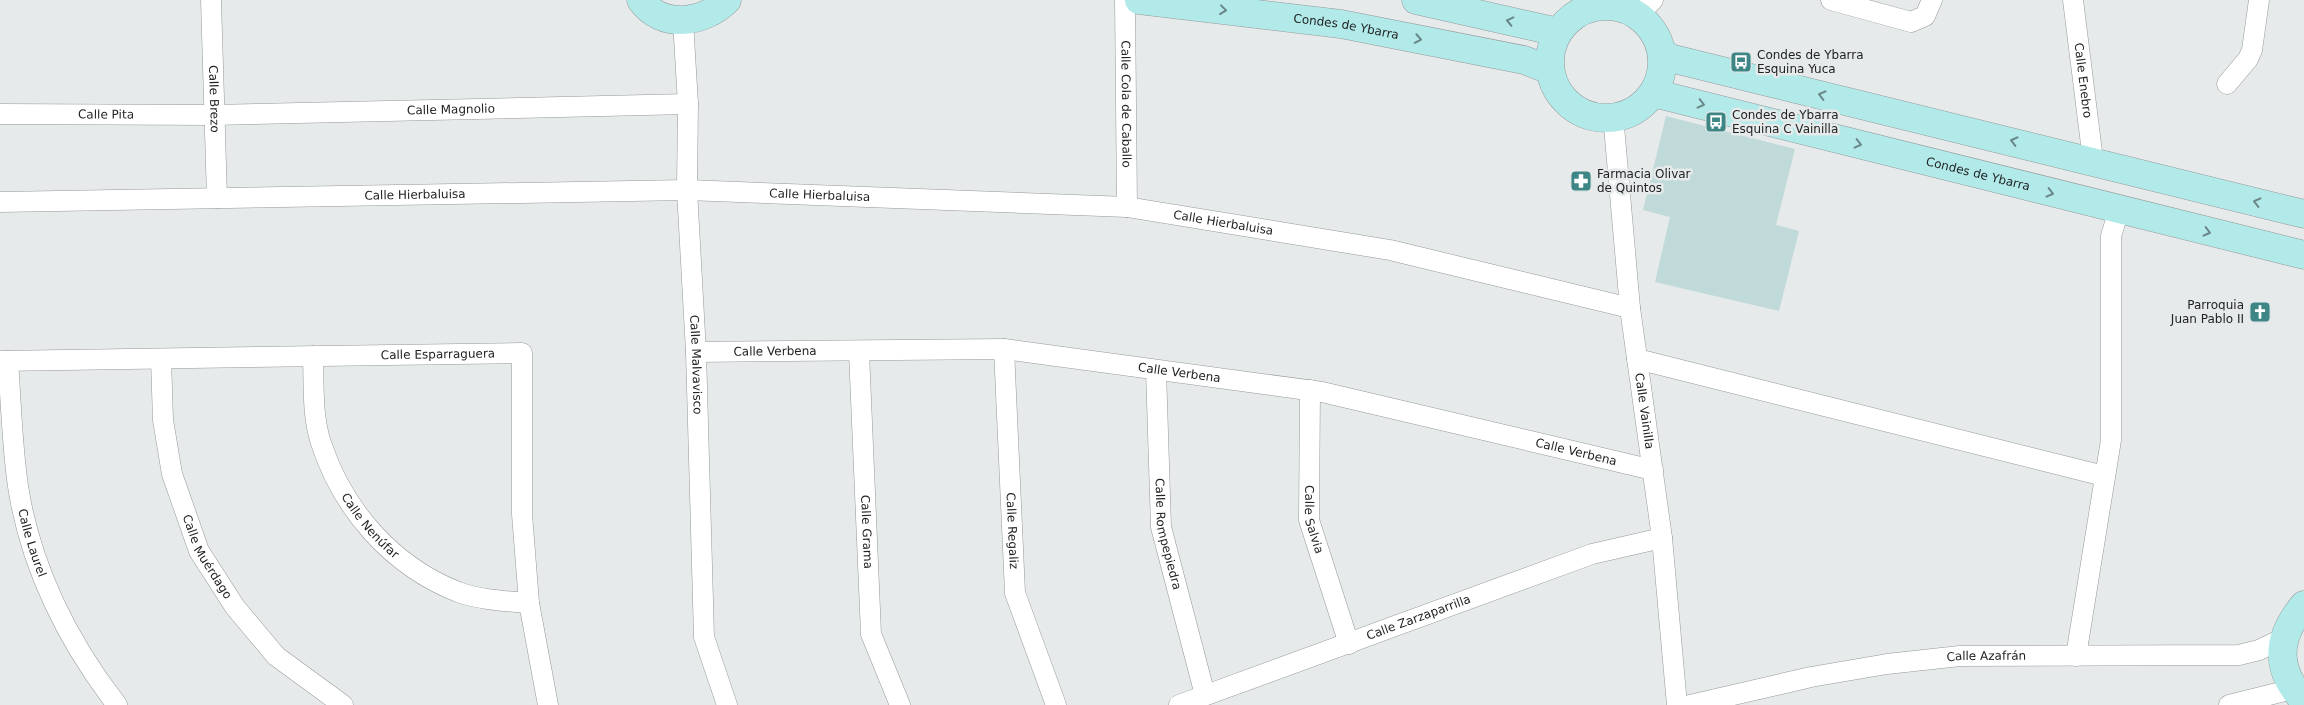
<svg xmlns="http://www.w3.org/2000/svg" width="2304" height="705" viewBox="0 0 2304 705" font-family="'DejaVu Sans',sans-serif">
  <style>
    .green { fill: #c0dad9 }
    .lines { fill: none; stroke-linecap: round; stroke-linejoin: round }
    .street-casing { stroke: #969999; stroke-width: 21 }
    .secondary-casing { stroke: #969999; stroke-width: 29 }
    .street { stroke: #fff; stroke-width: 20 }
    .secondary { stroke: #b2e9e9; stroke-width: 28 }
    .oneway { stroke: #6a8686 }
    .labels { text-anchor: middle; stroke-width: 5; stroke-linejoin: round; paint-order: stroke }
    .street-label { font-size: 12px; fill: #222424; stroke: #e6eaea }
    .poi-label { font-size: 12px; fill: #222424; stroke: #e6eaea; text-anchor: start }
  </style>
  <rect width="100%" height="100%" fill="#e6eaea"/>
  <path class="green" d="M 1666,116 L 1795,149 L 1776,225 L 1799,231 L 1779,311 L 1655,282 L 1670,217 L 1643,210 Z"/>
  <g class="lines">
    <g class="street-casing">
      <g id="street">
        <path id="s1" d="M 211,0 L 217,198"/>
        <path id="s2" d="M 1125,0 L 1127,207"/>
        <path d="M 1599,0 L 1600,6"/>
        <path d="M 1831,0 L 1911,22 L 1925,16 L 1932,0"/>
        <path id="s3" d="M 2073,0 L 2093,160"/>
        <path d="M 1638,15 L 1653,0"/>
        <path id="s4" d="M 683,21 L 688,104 L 687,190 L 696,352 L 704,637 L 727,705"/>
        <path d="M 2227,84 L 2248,59 L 2252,50 L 2259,0"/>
        <path id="s5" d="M 0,114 L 214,115 L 688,104"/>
        <path id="s6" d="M 1606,118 L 1614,126 L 1630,308 L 1662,538 L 1677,705"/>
        <path id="s7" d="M 0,202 L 687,190 L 1127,207 L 1390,250 L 1630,308"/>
        <path id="s8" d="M 1004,349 L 1015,593 L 1056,705"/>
        <path id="s9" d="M 696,352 L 1004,349 L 1322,392 L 1653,470"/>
        <path id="s10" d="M 859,352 L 871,634 L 900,705"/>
        <path id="s11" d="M 313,356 C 314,385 312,416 321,443 C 343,510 392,566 458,592 C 480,600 506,601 529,603"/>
        <path id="s12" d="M 161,359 L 163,420 L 172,474 L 199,551 L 235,607 L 276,656 L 343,705"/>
        <path d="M 1637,359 L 2104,476"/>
        <path id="s13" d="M 0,361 L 522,353 L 522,514 L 529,603 L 548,705"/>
        <path id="s14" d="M 8,361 C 11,402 12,445 18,486 C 30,566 68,642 117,705"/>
        <path id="s15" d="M 1156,370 L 1161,527 L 1205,695"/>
        <path id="s16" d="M 1310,390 L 1309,520 L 1349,644"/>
        <path d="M 2076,656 L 2111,440 L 2111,236 L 2119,210"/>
        <path id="s17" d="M 1179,705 L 1592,554 L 1662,538"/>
        <path id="s18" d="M 1690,705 L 1811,677 L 1887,664 L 1960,656 L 2239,655 L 2259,650 L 2284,638"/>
        <path d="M 2229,705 L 2293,689"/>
      </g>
    </g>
    <g class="secondary-casing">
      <g id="secondary">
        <path d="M 641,0 C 662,30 704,23 727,0"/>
        <path id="s19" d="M 1139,0 L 1341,24 L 1524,60 L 1550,70"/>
        <path d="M 1416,0 L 1558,32"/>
        <circle cx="1606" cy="62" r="56"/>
        <path d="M 1662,52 L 1670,58 L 2304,214"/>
        <path id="s20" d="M 1653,93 L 2304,255"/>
        <path d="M 2304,605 C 2276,638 2275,669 2304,701"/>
      </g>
    </g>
    <use href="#street" class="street"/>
    <use href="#secondary" class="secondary"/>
  </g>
  <defs><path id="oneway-chevron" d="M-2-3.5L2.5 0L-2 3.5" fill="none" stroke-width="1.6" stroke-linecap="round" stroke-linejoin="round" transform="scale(1.25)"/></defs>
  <g class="oneway">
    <use href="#oneway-chevron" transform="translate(1223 10) rotate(7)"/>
    <use href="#oneway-chevron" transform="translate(1510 21) rotate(-167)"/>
    <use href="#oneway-chevron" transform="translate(1418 39) rotate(11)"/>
    <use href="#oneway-chevron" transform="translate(1822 95) rotate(-166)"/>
    <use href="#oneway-chevron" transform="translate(1701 104) rotate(14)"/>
    <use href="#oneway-chevron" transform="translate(2014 141) rotate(-166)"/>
    <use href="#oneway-chevron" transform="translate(1858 144) rotate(14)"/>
    <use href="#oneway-chevron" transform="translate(2050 193) rotate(14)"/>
    <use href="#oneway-chevron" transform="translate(2257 202) rotate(-166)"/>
    <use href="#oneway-chevron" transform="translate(2207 232) rotate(14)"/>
  </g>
  <defs>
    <g id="bus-square" transform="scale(1.125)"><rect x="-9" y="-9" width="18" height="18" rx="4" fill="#3e8686" stroke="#e6eaea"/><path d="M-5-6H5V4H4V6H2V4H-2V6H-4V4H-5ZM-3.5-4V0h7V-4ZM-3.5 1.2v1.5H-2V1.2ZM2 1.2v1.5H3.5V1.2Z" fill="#fff"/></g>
    <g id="pharmacy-square" transform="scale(1.125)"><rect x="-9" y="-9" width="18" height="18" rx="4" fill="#3e8686" stroke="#e6eaea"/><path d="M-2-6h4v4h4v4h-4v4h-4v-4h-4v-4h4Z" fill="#fff"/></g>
    <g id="church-square" transform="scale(1.125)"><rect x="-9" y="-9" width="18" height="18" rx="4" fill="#3e8686" stroke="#e6eaea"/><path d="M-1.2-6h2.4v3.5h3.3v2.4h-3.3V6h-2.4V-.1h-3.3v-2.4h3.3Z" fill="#fff"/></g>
  </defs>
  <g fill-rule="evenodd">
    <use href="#bus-square" x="1741" y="62"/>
    <use href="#bus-square" x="1716" y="122"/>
    <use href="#pharmacy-square" x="1581" y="181"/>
    <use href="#church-square" x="2260" y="312"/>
  </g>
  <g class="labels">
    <g class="street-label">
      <text dy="4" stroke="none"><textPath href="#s19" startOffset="209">Condes de Ybarra</textPath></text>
      <text dy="4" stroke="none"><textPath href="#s3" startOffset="81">Calle Enebro</textPath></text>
      <text dy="4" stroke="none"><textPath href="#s1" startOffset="99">Calle Brezo</textPath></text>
      <text dy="4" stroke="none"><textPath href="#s2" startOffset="104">Calle Cola de Caballo</textPath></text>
      <text dy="4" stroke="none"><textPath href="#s5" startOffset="451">Calle Magnolio</textPath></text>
      <text dy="4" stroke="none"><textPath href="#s5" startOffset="106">Calle Pita</textPath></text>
      <text dy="4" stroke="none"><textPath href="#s20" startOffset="335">Condes de Ybarra</textPath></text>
      <text dy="4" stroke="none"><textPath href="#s7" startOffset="415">Calle Hierbaluisa</textPath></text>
      <text dy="4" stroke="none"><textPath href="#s7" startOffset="820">Calle Hierbaluisa</textPath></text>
      <text dy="4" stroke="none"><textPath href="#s7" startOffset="1225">Calle Hierbaluisa</textPath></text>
      <text dy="4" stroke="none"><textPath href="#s9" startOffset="79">Calle Verbena</textPath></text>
      <text dy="4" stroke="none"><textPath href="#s13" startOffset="438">Calle Esparraguera</textPath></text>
      <text dy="4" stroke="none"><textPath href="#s4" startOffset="344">Calle Malvavisco</textPath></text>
      <text dy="4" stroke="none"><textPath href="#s9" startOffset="485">Calle Verbena</textPath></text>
      <text dy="4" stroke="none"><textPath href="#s6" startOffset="298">Calle Vainilla</textPath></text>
      <text dy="4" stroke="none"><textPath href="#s9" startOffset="890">Calle Verbena</textPath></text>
      <text dy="4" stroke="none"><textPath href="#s16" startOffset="130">Calle Salvia</textPath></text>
      <text dy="4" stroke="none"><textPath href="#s11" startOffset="185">Calle Nenúfar</textPath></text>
      <text dy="4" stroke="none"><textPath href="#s10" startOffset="180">Calle Grama</textPath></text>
      <text dy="4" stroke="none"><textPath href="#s8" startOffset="182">Calle Regaliz</textPath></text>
      <text dy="4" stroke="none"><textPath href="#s15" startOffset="165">Calle Rompepiedra</textPath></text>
      <text dy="4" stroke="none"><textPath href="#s14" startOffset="184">Calle Laurel</textPath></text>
      <text dy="4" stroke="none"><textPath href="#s12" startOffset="206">Calle Muérdago</textPath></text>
      <text dy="4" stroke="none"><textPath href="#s17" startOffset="255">Calle Zarzaparrilla</textPath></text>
      <text dy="4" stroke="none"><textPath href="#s18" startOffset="301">Calle Azafrán</textPath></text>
    </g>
    <g class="poi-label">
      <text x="1757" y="59">Condes de Ybarra<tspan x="1757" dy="14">Esquina Yuca</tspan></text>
      <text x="1732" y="119">Condes de Ybarra<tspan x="1732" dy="14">Esquina C Vainilla</tspan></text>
      <text x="1597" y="178">Farmacia Olivar<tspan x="1597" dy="14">de Quintos</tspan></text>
      <text x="2244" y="309" text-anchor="end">Parroquia<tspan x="2244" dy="14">Juan Pablo II</tspan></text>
    </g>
  </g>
</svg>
